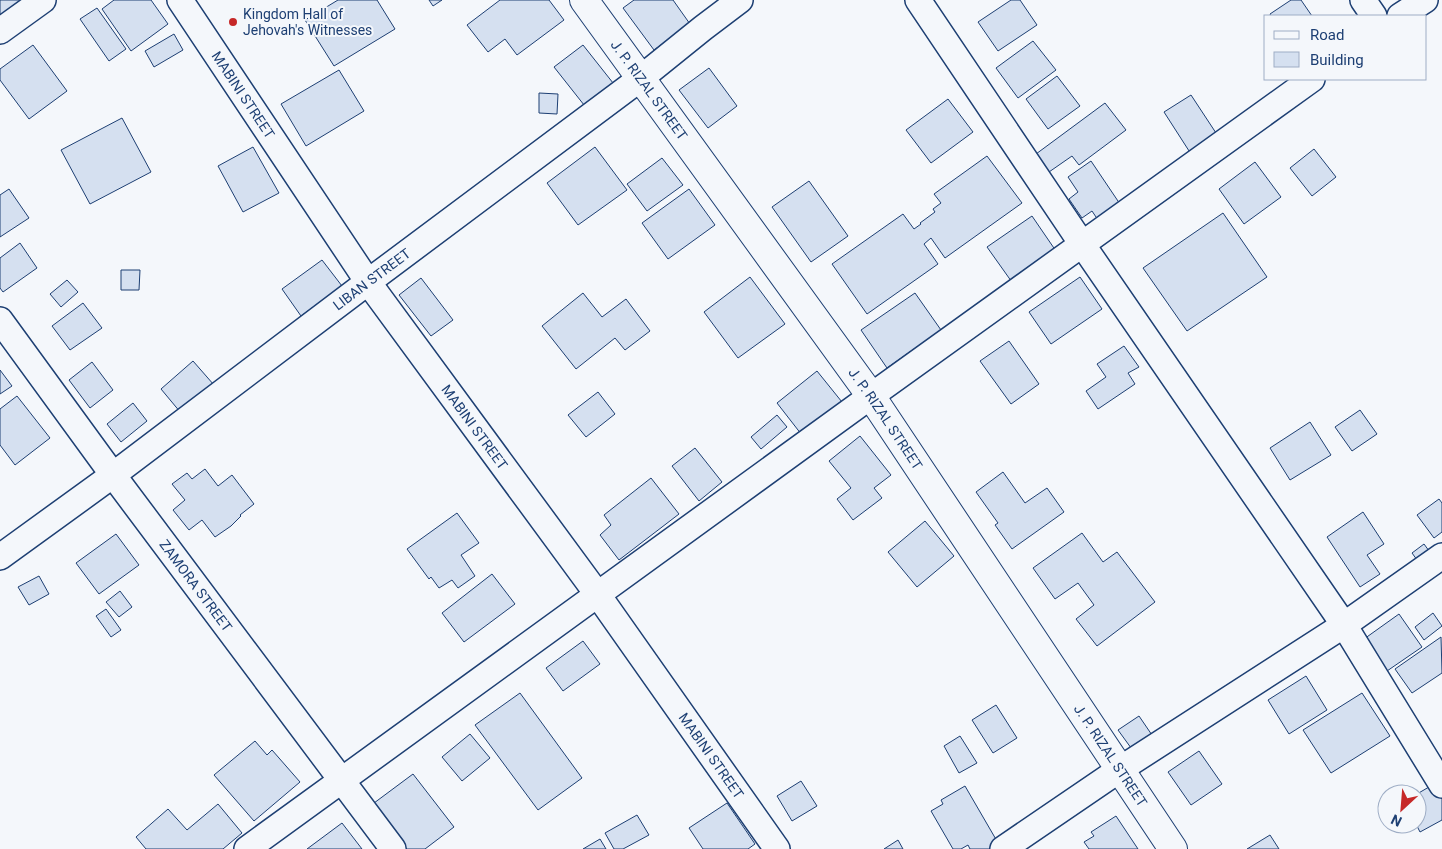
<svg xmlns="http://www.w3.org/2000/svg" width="1442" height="849" viewBox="0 0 1442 849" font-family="Roboto,sans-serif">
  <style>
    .building { fill: #d5e0f0; stroke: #1d3f73 }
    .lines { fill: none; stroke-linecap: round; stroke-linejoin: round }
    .street-casing { stroke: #1d3f73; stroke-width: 28 }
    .secondary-casing { stroke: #1d3f73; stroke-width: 30 }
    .street { stroke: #f4f7fb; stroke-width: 25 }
    .secondary { stroke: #f4f7fb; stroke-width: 28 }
    .poi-dot { fill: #c62828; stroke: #f4f7fb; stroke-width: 2 }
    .labels { text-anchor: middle; stroke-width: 4; stroke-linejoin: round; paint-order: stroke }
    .poi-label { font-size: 14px; fill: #1d3f73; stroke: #f4f7fb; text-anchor: start }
    .street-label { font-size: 14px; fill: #1d3f73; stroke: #f4f7fb }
  </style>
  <rect width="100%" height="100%" fill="#f4f7fb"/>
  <g class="building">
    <path d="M 0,0 L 31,0 L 0,23 Z"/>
    <path d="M 114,0 L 151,0 L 168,24 L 131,51 L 102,9 Z"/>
    <path d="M 338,0 L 377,0 L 395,29 L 334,66 L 305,20 Z"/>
    <path d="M 429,0 L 442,0 L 433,6 Z"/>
    <path d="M 500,0 L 549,0 L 564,20 L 517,55 L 505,39 L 488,52 L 467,25 Z"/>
    <path d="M 634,0 L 673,0 L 690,24 L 654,50 L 623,8 Z"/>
    <path d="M 1011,0 L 1020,0 L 1037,25 L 998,51 L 978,22 Z"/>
    <path d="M 1291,0 L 1301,0 L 1312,16 L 1271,16 L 1270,14 Z"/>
    <path d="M 97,8 L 126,49 L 109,61 L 80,19 Z"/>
    <path d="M 174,34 L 183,50 L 154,67 L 145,51 Z"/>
    <path d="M 1033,41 L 1056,70 L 1018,98 L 996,68 Z"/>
    <path d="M 33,45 L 67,91 L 29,119 L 0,80 L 0,69 Z"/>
    <path d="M 583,45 L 617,88 L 588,110 L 554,67 Z"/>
    <path d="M 709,68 L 737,106 L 708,128 L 679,90 Z"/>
    <path d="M 339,70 L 364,111 L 306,146 L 281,104 Z"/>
    <path d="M 1057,76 L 1080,106 L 1048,129 L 1026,99 Z"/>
    <path d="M 539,93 L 558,94 L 557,114 L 539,113 Z"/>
    <path d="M 1191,95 L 1218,136 L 1191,154 L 1164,112 Z"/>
    <path d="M 948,99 L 973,132 L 931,163 L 906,130 Z"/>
    <path d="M 1105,103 L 1126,130 L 1079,165 L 1072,156 L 1049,172 L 1036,154 Z"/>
    <path d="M 122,118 L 151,172 L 90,204 L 61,150 Z"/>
    <path d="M 253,147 L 279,193 L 243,212 L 218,166 Z"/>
    <path d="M 595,147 L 627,190 L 578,225 L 547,183 Z"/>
    <path d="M 1314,149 L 1336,177 L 1312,196 L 1290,168 Z"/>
    <path d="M 987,156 L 1022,203 L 945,258 L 931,238 L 924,244 L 938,264 L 867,314 L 832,264 L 903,214 L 914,229 L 921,224 L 920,223 L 935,212 L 933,209 L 941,203 L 934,194 Z"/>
    <path d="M 662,158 L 683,185 L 647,211 L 627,184 Z"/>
    <path d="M 1091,161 L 1122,207 L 1100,223 L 1092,211 L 1082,218 L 1069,199 L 1078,192 L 1068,177 Z"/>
    <path d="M 1255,162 L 1281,197 L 1244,224 L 1219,189 Z"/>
    <path d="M 809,181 L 848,236 L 811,262 L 772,207 Z"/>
    <path d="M 9,189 L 29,218 L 0,237 L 0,195 Z"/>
    <path d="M 689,189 L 715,225 L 668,259 L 642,223 Z"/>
    <path d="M 1223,213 L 1267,277 L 1187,331 L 1143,268 Z"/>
    <path d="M 1032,216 L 1058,254 L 1014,285 L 987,247 Z"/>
    <path d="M 20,243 L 37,268 L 3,292 L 0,288 L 0,258 Z"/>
    <path d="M 322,260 L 342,286 L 301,316 L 282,289 Z"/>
    <path d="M 121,270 L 140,270 L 139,290 L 121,290 Z"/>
    <path d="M 750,277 L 785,324 L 738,358 L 704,312 Z"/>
    <path d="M 1080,277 L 1102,309 L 1051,344 L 1029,312 Z"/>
    <path d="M 421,278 L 453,320 L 431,336 L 399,295 Z"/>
    <path d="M 67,280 L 78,292 L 61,307 L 50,294 Z"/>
    <path d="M 583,293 L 602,317 L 626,299 L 650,331 L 625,350 L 615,338 L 576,369 L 542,326 Z"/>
    <path d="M 915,293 L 941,330 L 887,368 L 861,330 Z"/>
    <path d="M 83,303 L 102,328 L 70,350 L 52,326 Z"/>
    <path d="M 1009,341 L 1039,384 L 1011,404 L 980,361 Z"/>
    <path d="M 1124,346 L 1139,367 L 1128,373 L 1135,384 L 1098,409 L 1086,391 L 1106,377 L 1097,364 Z"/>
    <path d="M 193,361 L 214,385 L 181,413 L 161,389 Z"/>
    <path d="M 92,362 L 113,390 L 90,408 L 69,380 Z"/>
    <path d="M 0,370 L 12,386 L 0,394 Z"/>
    <path d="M 817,371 L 846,407 L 805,439 L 777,403 Z"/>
    <path d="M 598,392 L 615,414 L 586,437 L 568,415 Z"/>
    <path d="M 17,396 L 50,438 L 15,465 L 0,445 L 0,409 Z"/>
    <path d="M 133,403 L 147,421 L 121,442 L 107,424 Z"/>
    <path d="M 1360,410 L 1377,434 L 1352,451 L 1335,427 Z"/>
    <path d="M 777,415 L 787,427 L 761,449 L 751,437 Z"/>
    <path d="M 1310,422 L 1331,455 L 1290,480 L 1270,448 Z"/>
    <path d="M 860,436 L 891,475 L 874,488 L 882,498 L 853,520 L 837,499 L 851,488 L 829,461 Z"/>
    <path d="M 695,448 L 722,482 L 699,501 L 672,466 Z"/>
    <path d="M 205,469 L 218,486 L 232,475 L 254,504 L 240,515 L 241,516 L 231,526 L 215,537 L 202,520 L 189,530 L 173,510 L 185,500 L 172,484 L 187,473 L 192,479 Z"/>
    <path d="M 1003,472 L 1025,503 L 1047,488 L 1064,512 L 1012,549 L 995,525 L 998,523 L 976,492 Z"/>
    <path d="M 651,478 L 679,514 L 619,560 L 600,535 L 611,525 L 604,515 Z"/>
    <path d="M 1439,499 L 1442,503 L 1442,532 L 1434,538 L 1417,515 Z"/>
    <path d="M 1363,512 L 1384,544 L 1367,555 L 1380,574 L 1360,587 L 1327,537 Z"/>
    <path d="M 457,513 L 479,543 L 461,555 L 475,576 L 458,588 L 452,580 L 439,588 L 431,577 L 429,579 L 407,549 Z"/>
    <path d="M 925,521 L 954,556 L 917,587 L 888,552 Z"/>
    <path d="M 1082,533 L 1103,562 L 1117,552 L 1155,602 L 1097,646 L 1076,619 L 1094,605 L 1078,583 L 1055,599 L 1033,568 Z"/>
    <path d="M 116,534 L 139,565 L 99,594 L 76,563 Z"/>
    <path d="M 1424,544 L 1432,555 L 1420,564 L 1412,553 Z"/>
    <path d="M 492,574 L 515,604 L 464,642 L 442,613 Z"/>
    <path d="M 39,576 L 49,594 L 29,605 L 18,587 Z"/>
    <path d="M 120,591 L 132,607 L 119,617 L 106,602 Z"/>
    <path d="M 106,609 L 121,630 L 111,637 L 96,616 Z"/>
    <path d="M 1433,613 L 1442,626 L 1424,640 L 1415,627 Z"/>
    <path d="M 1399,614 L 1422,647 L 1387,671 L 1364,639 Z"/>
    <path d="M 1441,637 L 1442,673 L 1412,693 L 1395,669 Z"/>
    <path d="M 583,641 L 600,664 L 563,691 L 546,668 Z"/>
    <path d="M 1306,676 L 1327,710 L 1289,734 L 1268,700 Z"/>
    <path d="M 520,693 L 582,778 L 538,810 L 475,725 Z"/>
    <path d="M 1362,693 L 1390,736 L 1331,773 L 1303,730 Z"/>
    <path d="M 996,705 L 1017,738 L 993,753 L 972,720 Z"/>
    <path d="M 1139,716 L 1154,738 L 1134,752 L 1118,730 Z"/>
    <path d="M 470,734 L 490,758 L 462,781 L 442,757 Z"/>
    <path d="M 960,736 L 977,763 L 959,773 L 944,746 Z"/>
    <path d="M 255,741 L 267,755 L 272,750 L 300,782 L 254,821 L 214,775 Z"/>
    <path d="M 1199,751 L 1222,784 L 1191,805 L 1168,772 Z"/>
    <path d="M 413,774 L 454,827 L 425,849 L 403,849 L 370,806 Z"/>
    <path d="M 801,781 L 817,806 L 792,821 L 777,796 Z"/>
    <path d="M 1434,784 L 1442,797 L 1442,820 L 1420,832 L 1416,824 L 1417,824 L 1417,794 Z"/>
    <path d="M 965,786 L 1001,848 L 999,849 L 970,849 L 968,845 L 961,849 L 953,849 L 931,811 L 943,804 L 941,800 Z"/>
    <path d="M 727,803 L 755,844 L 748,849 L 703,849 L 689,828 Z"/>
    <path d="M 218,804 L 242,833 L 223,849 L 146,849 L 136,837 L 168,809 L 187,830 Z"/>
    <path d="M 637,815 L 649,835 L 623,849 L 614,849 L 605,833 Z"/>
    <path d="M 1116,816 L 1138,849 L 1089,849 L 1084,842 L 1094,836 L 1091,832 Z"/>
    <path d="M 342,823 L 362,849 L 307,849 Z"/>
    <path d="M 1270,835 L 1279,849 L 1247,849 Z"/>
    <path d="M 600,839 L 606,849 L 583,849 Z"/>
    <path d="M 898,840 L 903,849 L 884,849 Z"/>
  </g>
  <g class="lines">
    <g class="street-casing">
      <g id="street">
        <path id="s1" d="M 180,0 L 368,282 L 598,595 L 777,849"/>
        <path d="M 918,0 L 1082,244 L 1344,625 L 1442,785"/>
        <path d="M 1363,0 L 1374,16"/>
        <path d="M 1400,16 L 1425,0"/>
        <path d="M 0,31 L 43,0"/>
        <path id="s2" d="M 0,320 L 113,475 L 393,849"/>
        <path id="s3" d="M 0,557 L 113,475 L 368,282 L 641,78 L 703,28 L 740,0"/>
        <path d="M 247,849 L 871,396 L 1312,79"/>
        <path d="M 1003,849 L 1119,770 L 1344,625 L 1442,556"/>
      </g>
    </g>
    <g class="secondary-casing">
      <g id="secondary">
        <path id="s4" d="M 584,0 L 871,396 L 1173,849"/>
      </g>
    </g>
    <use href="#street" class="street"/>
    <use href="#secondary" class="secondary"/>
  </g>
  <circle class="poi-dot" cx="233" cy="22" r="5"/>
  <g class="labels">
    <g class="poi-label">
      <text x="243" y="19">Kingdom Hall of<tspan x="243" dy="16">Jehovah's Witnesses</tspan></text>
    </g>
    <g class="street-label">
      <text dy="5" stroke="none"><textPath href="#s4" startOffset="111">J. P. RIZAL STREET</textPath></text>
      <text dy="5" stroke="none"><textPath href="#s1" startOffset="114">MABINI STREET</textPath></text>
      <text dy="5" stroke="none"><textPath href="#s3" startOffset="464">LIBAN STREET</textPath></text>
      <text dy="5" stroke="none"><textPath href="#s4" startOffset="516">J. P. RIZAL STREET</textPath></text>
      <text dy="5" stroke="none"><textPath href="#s1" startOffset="519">MABINI STREET</textPath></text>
      <text dy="5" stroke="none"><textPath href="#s2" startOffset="330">ZAMORA STREET</textPath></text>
      <text dy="5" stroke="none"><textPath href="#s1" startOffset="924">MABINI STREET</textPath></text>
      <text dy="5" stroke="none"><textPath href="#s4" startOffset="921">J. P. RIZAL STREET</textPath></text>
    </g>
  </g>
  <rect x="1264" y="15" width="162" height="65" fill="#f4f7fb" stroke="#9eadc5"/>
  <rect x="1274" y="31" width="25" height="8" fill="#f4f7fb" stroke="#9eadc5"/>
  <text x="1310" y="40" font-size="15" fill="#1d3f73">Road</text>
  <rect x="1274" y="52" width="25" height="15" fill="#d5e0f0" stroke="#9eadc5"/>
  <text x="1310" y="65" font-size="15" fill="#1d3f73">Building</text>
  <g transform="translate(1402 809) rotate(206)"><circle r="24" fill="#f4f7fb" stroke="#9eadc5"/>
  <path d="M0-4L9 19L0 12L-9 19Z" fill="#c62828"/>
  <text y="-8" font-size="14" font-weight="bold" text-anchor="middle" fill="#1d3f73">N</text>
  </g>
</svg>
